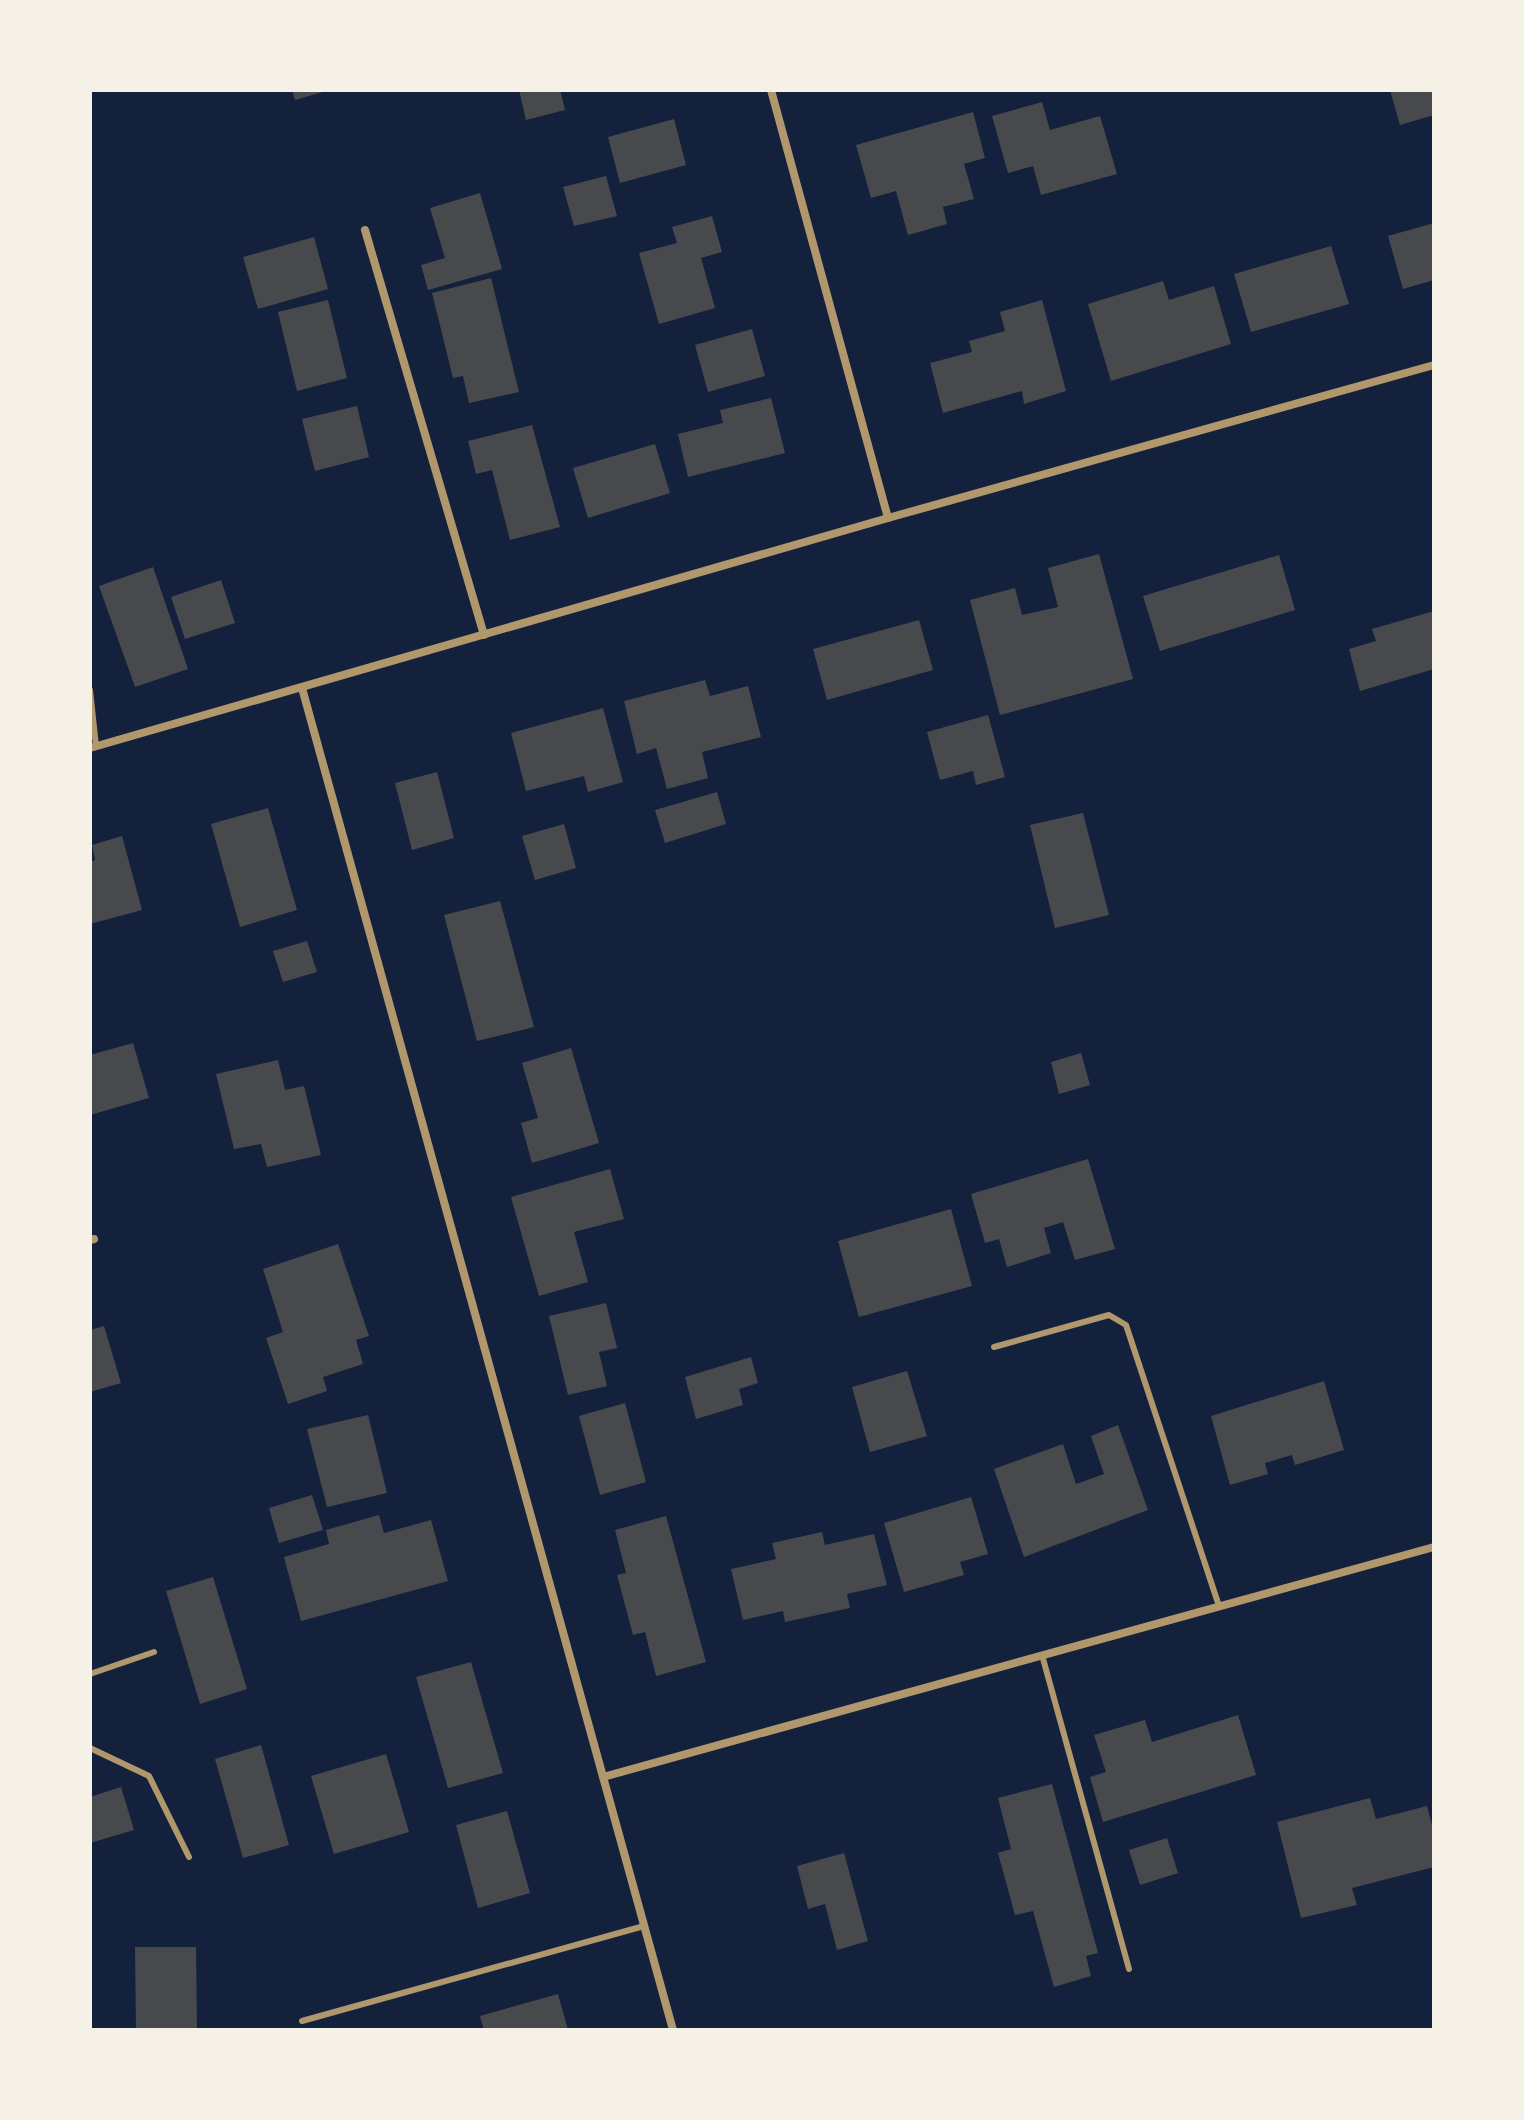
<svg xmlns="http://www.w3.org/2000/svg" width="1524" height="2120" viewBox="0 0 1524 2120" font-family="'IBM Plex Sans',sans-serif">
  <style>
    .building { fill: #48494c }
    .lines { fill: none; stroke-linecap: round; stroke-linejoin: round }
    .service { stroke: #b1986c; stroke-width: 6 }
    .minor { stroke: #b1986c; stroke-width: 8 }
  </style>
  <rect width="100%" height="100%" fill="#14213d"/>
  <g class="building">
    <path d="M 292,90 L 326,90 L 326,91 L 295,100 Z"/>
    <path d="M 519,90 L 560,90 L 565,110 L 526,120 Z"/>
    <path d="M 1390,90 L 1434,90 L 1434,115 L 1400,125 Z"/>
    <path d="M 1042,102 L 1050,130 L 1100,116 L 1117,174 L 1041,195 L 1033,166 L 1008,173 L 992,116 Z"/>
    <path d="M 973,112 L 985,158 L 964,164 L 974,199 L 943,207 L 947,224 L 908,235 L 896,191 L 871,198 L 856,145 Z"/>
    <path d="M 674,119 L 686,165 L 620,183 L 608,137 Z"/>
    <path d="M 606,176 L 617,216 L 574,226 L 563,187 Z"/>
    <path d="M 480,193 L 502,269 L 428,290 L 421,265 L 445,258 L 430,208 Z"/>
    <path d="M 712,216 L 722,252 L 701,258 L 715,308 L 659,324 L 639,253 L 677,243 L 672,227 Z"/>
    <path d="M 1434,223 L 1434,280 L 1403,289 L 1388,236 Z"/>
    <path d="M 314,237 L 328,289 L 258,309 L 243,257 Z"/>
    <path d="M 1331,246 L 1349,304 L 1251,332 L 1234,274 Z"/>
    <path d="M 491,278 L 519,392 L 469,403 L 463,376 L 453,378 L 432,293 Z"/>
    <path d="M 1163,281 L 1169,300 L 1214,286 L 1231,344 L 1111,381 L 1088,304 Z"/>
    <path d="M 328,300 L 347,378 L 297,391 L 278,312 Z"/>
    <path d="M 1042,300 L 1066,391 L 1024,404 L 1022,391 L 943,413 L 930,363 L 972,352 L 969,341 L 1005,331 L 1000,312 Z"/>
    <path d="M 752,329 L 765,376 L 708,392 L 695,345 Z"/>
    <path d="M 771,398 L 785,453 L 688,477 L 678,434 L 723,423 L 720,410 Z"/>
    <path d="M 357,406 L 369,457 L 315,471 L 302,419 Z"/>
    <path d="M 532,425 L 560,527 L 510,540 L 492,470 L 476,474 L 468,441 Z"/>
    <path d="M 655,444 L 670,493 L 588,518 L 573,468 Z"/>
    <path d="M 1099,554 L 1133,679 L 1000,715 L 970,600 L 1015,588 L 1022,615 L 1058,607 L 1048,568 Z"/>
    <path d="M 1279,555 L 1295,610 L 1160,651 L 1143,596 Z"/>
    <path d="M 153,567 L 188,669 L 135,687 L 99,586 Z"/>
    <path d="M 221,580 L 235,623 L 185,639 L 171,597 Z"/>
    <path d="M 1434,611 L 1434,669 L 1360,691 L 1349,649 L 1376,641 L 1372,629 Z"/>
    <path d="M 919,620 L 933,670 L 827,700 L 813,649 Z"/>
    <path d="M 705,680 L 710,696 L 748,686 L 761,737 L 702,752 L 708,778 L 667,789 L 656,748 L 637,754 L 624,701 Z"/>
    <path d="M 603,708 L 623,782 L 588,792 L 584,776 L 526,791 L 511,733 Z"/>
    <path d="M 988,715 L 1005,777 L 976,785 L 973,771 L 940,780 L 927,732 Z"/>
    <path d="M 437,772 L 454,838 L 412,850 L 395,783 Z"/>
    <path d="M 717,792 L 726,824 L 665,843 L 655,810 Z"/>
    <path d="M 268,808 L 297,910 L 240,927 L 211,824 Z"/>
    <path d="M 1083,813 L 1109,915 L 1055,928 L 1030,825 Z"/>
    <path d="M 564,824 L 576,868 L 535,880 L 522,836 Z"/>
    <path d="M 122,836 L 142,910 L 90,924 L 90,862 L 95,860 L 92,845 Z"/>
    <path d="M 500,901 L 534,1027 L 477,1041 L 444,915 Z"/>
    <path d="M 307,941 L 317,972 L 283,982 L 273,951 Z"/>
    <path d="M 133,1043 L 149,1098 L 90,1115 L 90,1055 Z"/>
    <path d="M 571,1048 L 599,1143 L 532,1163 L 521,1123 L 538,1118 L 522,1063 Z"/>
    <path d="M 1081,1053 L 1090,1085 L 1059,1094 L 1051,1062 Z"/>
    <path d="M 278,1060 L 285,1090 L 304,1086 L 321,1155 L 267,1167 L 261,1144 L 234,1149 L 216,1074 Z"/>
    <path d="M 1088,1159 L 1115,1249 L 1075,1260 L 1063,1222 L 1044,1228 L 1051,1253 L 1007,1267 L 999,1239 L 985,1243 L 971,1194 Z"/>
    <path d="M 610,1169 L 624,1219 L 574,1232 L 588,1282 L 539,1296 L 511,1197 Z"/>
    <path d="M 951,1209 L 972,1286 L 859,1317 L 838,1241 Z"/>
    <path d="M 338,1244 L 369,1336 L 356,1340 L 363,1364 L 323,1377 L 327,1391 L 288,1404 L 266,1338 L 283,1332 L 263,1269 Z"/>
    <path d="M 606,1303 L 617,1348 L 599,1352 L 607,1386 L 568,1395 L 549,1316 Z"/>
    <path d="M 104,1326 L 121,1383 L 90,1392 L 90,1330 Z"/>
    <path d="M 751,1357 L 758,1383 L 739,1389 L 743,1405 L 696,1419 L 685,1377 Z"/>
    <path d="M 907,1371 L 927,1436 L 870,1452 L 852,1387 Z"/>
    <path d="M 1324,1381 L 1344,1450 L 1295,1465 L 1292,1455 L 1265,1463 L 1268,1474 L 1230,1485 L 1211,1416 Z"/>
    <path d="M 625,1403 L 646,1482 L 600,1495 L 579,1416 Z"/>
    <path d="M 368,1415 L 387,1493 L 327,1507 L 307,1429 Z"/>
    <path d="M 1118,1425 L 1148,1510 L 1024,1557 L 994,1469 L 1063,1444 L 1076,1484 L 1104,1474 L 1091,1436 Z"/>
    <path d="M 312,1495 L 323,1530 L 279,1543 L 269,1508 Z"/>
    <path d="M 971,1497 L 988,1554 L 960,1562 L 964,1575 L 904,1592 L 884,1523 Z"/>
    <path d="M 379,1515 L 384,1533 L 431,1520 L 448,1581 L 301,1621 L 284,1557 L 329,1544 L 326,1530 Z"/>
    <path d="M 666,1516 L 706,1662 L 656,1676 L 645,1632 L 633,1635 L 617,1575 L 626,1573 L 615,1530 Z"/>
    <path d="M 822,1532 L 825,1545 L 874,1534 L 887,1585 L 847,1594 L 850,1608 L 785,1622 L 783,1611 L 743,1620 L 731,1569 L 776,1559 L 772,1543 Z"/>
    <path d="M 213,1577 L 247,1689 L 200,1704 L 166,1591 Z"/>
    <path d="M 471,1662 L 503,1773 L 448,1788 L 416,1677 Z"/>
    <path d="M 1238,1715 L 1256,1775 L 1103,1822 L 1090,1777 L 1106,1772 L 1094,1735 L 1145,1720 L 1152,1742 Z"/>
    <path d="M 261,1745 L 289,1845 L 243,1858 L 215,1759 Z"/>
    <path d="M 386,1754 L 409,1832 L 334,1854 L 311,1776 Z"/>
    <path d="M 1052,1784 L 1098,1953 L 1086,1956 L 1091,1976 L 1054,1987 L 1033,1911 L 1015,1915 L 998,1853 L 1011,1849 L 998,1798 Z"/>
    <path d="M 121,1787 L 134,1830 L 90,1843 L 90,1797 Z"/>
    <path d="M 1370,1798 L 1376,1819 L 1427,1806 L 1434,1832 L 1434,1867 L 1352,1888 L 1357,1905 L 1301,1918 L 1277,1822 Z"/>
    <path d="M 507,1811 L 530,1893 L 478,1908 L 456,1825 Z"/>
    <path d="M 1167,1838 L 1178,1873 L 1140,1885 L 1129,1850 Z"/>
    <path d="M 844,1853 L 868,1941 L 837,1950 L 825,1904 L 808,1909 L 797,1866 Z"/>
    <path d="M 135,1947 L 196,1947 L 197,2030 L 136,2030 Z"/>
    <path d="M 558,1994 L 568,2030 L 484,2030 L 480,2016 Z"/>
  </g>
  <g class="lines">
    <g class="service">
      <path d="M 90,690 L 96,746"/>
      <path d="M 994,1347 L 1109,1315 L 1126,1325 L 1219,1606"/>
      <path d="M 1042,1655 L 1129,1969"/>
      <path d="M 90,1674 L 154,1652"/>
      <path d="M 90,1748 L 149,1776 L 189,1857"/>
      <path d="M 302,2021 L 644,1926"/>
    </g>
    <g class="minor">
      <path d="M 771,90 L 888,518"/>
      <path d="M 365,230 L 484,635"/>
      <path d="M 302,688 L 673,2030"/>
      <path d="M 90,748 L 888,518 L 1434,365"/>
      <path d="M 90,1240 L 94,1239"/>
      <path d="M 603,1777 L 1434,1547"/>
    </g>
  </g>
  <rect width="1524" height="2120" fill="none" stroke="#f6f1e7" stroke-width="184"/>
</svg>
